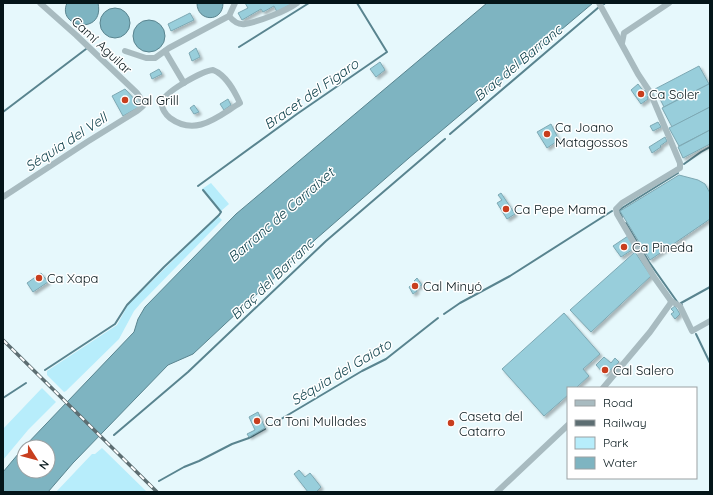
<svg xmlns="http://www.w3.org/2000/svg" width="713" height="495" viewBox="0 0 713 495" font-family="Quicksand,sans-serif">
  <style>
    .green { fill: #b7edfb }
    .water { fill: #7eb4c1; stroke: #59848f }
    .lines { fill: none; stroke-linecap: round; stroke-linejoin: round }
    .stream { stroke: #59848f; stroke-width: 2 }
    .building { fill: #98cedb; stroke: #7da8b3; filter: url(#shadow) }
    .minor { stroke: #a8bbc0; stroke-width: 6 }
    .rail-casing { stroke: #5d6e72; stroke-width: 3.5 }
    .rail { stroke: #fff; stroke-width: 2; stroke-dasharray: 6; stroke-linecap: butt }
    .poi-dot { fill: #c83e1e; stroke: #fff; stroke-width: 1.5 }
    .labels { text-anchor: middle; stroke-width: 3; stroke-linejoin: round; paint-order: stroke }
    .street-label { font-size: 13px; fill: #041519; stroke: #fff }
    .poi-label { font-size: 13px; fill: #041519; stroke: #fff; text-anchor: start }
    .water-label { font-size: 14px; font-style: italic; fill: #12444e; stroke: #fff }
  </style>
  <defs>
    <filter id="shadow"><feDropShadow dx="2.5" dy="2.5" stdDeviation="1" flood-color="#0004"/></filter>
  </defs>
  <rect width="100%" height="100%" fill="#e6f8fc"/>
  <g class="green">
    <path d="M 211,183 L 229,204 L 221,211 L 202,189 Z"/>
    <path d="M 218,216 L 222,220 L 140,304 L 134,311 L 119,339 L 66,391 L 64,392 L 47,375 L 47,371 L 117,325 L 128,305 Z"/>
    <path d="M 42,388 L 56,402 L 28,430 L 3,460 L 3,429 Z"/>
    <path d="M 102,448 L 147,492 L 56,492 L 92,454 L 95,454 Z"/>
  </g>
  <g class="water">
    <path d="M 67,3 L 98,3 C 105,36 56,28 67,3 Z"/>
    <path d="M 197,3 L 223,3 C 223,23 197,22 197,3 Z"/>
    <path d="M 487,3 L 593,3 L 409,158 L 316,239 L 193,354 L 168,365 L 73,463 L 48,492 L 3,492 L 3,472 L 24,447 L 24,471 L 48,471 L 48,447 L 24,447 L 134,332 L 138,319 L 145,307 L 236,214 Z"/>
    <circle cx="115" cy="23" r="15"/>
    <circle cx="149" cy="36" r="16"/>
  </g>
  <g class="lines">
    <g class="stream">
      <path d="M 604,4 L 605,3"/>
      <path d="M 239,47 L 309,3"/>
      <path d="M 3,112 L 86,49"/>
      <path d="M 450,134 L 599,7"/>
      <path d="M 684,164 L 701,152 L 710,147"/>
      <path d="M 198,186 L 297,114 L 387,52 L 357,3"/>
      <path d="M 622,217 L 619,211 L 622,208 L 678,173"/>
      <path d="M 626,223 L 649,262 L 678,303"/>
      <path d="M 682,305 L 681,303 L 710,287"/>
      <path d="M 444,314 L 460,303 L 510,276 L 612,211"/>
      <path d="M 696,334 L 710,363"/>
      <path d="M 45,370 L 115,324 L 127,305 L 164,267 L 219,215 L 221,212 L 203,190"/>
      <path d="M 3,398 L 26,383"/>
      <path d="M 271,425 L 362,371 L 386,359 L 438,318"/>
      <path d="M 114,435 L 188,372 L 326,241 L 445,139"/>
      <path d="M 159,481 L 184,467 L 199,461 L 232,444 L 249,438 L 265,429"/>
    </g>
  </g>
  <g class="building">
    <path d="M 245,3 L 293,3 L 277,12 L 274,6 L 263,12 L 261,9 L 242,20 L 238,13 L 248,8 Z"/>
    <path d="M 190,13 L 194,20 L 171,31 L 168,24 Z"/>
    <path d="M 196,48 L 200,57 L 192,61 L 189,53 Z"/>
    <path d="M 380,62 L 385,70 L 376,77 L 370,69 Z"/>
    <path d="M 699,66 L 709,84 L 664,107 L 655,89 Z"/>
    <path d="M 159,69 L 162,74 L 152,79 L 150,74 Z"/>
    <path d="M 638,84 L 644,92 L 645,90 L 649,96 L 647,97 L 648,99 L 641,104 L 631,90 Z"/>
    <path d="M 709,84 L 710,86 L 710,107 L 672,127 L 662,108 Z"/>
    <path d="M 125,89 L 139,104 L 139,107 L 123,116 L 112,96 Z"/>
    <path d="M 228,99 L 231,105 L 224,110 L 220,104 Z"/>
    <path d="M 194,105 L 199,112 L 194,114 L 190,108 Z"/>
    <path d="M 710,107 L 710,130 L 679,146 L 669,128 Z"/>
    <path d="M 658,122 L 661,127 L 653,131 L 650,126 Z"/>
    <path d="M 551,124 L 559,140 L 547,148 L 537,132 Z"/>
    <path d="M 710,130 L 710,144 L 683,158 L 678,147 Z"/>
    <path d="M 665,137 L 667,141 L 660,146 L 661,147 L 652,153 L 649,147 Z"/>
    <path d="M 679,175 L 698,180 L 705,184 L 710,193 L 710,219 L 650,260 L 620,211 Z"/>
    <path d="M 501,193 L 515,214 L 507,219 L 497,203 L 502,200 L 498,195 Z"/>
    <path d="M 628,236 L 635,248 L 621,257 L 613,246 Z"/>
    <path d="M 635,252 L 651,276 L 591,332 L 570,310 Z"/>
    <path d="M 41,273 L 48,282 L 33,292 L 27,283 Z"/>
    <path d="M 417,278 L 422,285 L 415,289 L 417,291 L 413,294 L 409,287 L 415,282 L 414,281 Z"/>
    <path d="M 675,306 L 680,314 L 675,319 L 671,314 L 674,312 L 671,309 Z"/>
    <path d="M 564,313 L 600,354 L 583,369 L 589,376 L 576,388 L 568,388 L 568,395 L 544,416 L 502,369 Z"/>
    <path d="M 604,357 L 611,363 L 615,358 L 619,362 L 605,375 L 596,365 Z"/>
    <path d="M 258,412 L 265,428 L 249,437 L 247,434 L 255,430 L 249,417 Z"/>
    <path d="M 299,470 L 305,477 L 310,473 L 321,487 L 316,492 L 308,492 L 294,474 Z"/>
  </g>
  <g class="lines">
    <g class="minor">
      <path d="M 599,3 L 638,74 L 650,92 L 680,163 L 680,168 L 622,203 L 616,209 L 617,214 L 654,277 L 671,301 L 670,304 L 650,332 L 603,388"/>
      <path d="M 229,16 C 233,21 238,25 245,24 C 258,22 286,11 297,3"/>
      <path d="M 622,43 L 624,33 L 669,3"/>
      <path d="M 125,51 L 146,58 L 155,58 L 169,48 L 229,16 L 235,3"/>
      <path d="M 165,51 L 184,83"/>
      <path d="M 213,70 C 226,75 234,90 240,103 C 217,117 196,137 170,118 C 166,115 161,108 162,103 C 163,92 203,71 213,70 Z"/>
      <path d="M 3,197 L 87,142 L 137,111 L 143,106 L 143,102 L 137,93 L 76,35 L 40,3"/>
      <path d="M 671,301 L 680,306 L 692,331 L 710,321"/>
      <path d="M 497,492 L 568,425"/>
    </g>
    <g class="rail-casing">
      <path id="rail" d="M 3,340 L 157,492"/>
    </g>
    <use href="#rail" class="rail"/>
  </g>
  <g class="poi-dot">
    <circle cx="641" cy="94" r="4"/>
    <circle cx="125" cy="100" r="4"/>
    <circle cx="547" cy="134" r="4"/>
    <circle cx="506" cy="209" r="4"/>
    <circle cx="624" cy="247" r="4"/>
    <circle cx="39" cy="278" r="4"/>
    <circle cx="415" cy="286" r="4"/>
    <circle cx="605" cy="370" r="4"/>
    <circle cx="257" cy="421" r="4"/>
    <circle cx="451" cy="423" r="4"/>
  </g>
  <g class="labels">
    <g class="street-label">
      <text transform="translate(102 45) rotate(43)" y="5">Camí Aguilar</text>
    </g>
    <g class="poi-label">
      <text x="649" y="99">Ca Soler</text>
      <text x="133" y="105">Cal Grill</text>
      <text x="555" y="132">Ca Joano<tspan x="555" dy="15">Matagossos</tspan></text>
      <text x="514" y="214">Ca Pepe Mama</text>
      <text x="632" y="252">Ca Pineda</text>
      <text x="47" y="283">Ca Xapa</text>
      <text x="423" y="291">Cal Minyó</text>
      <text x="613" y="375">Cal Salero</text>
      <text x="459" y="421">Caseta del<tspan x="459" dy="15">Catarro</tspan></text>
      <text x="265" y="426">Ca Toni Mullades</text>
    </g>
    <g class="water-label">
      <text transform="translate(518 63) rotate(-40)" y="5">Braç del Barranc</text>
      <text transform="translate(311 94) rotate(-35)" y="5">Bracet del Figaro</text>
      <text transform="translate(66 142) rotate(-33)" y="5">Séquia del Vell</text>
      <text transform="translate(281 215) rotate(-41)" y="5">Barranc de Carraixet</text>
      <text transform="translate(272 279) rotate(-44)" y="5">Braç del Barranc</text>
      <text transform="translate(341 372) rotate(-31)" y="5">Séquia del Gaiato</text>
    </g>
  </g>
  <rect width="713" height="495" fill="none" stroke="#041519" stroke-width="8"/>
  <rect x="567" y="387" width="130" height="92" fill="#ffffff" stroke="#9ba1a3"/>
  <rect x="575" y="400" width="20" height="6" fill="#a8bbc0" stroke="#9ba1a3"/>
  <text x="603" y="407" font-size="12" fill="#041519">Road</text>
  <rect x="575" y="420" width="20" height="6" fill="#5d6e72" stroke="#9ba1a3"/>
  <text x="603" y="427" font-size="12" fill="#041519">Railway</text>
  <rect x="575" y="437" width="20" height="12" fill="#b7edfb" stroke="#9ba1a3"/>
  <text x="603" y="447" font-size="12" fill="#041519">Park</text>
  <rect x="575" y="457" width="20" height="12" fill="#7eb4c1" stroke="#9ba1a3"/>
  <text x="603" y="467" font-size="12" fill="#041519">Water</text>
  <g transform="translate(36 459) rotate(126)"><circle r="19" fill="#ffffff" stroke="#9ba1a3"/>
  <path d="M0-3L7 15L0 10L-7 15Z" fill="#c83e1e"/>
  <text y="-6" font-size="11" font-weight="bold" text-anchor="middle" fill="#041519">N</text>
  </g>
</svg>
